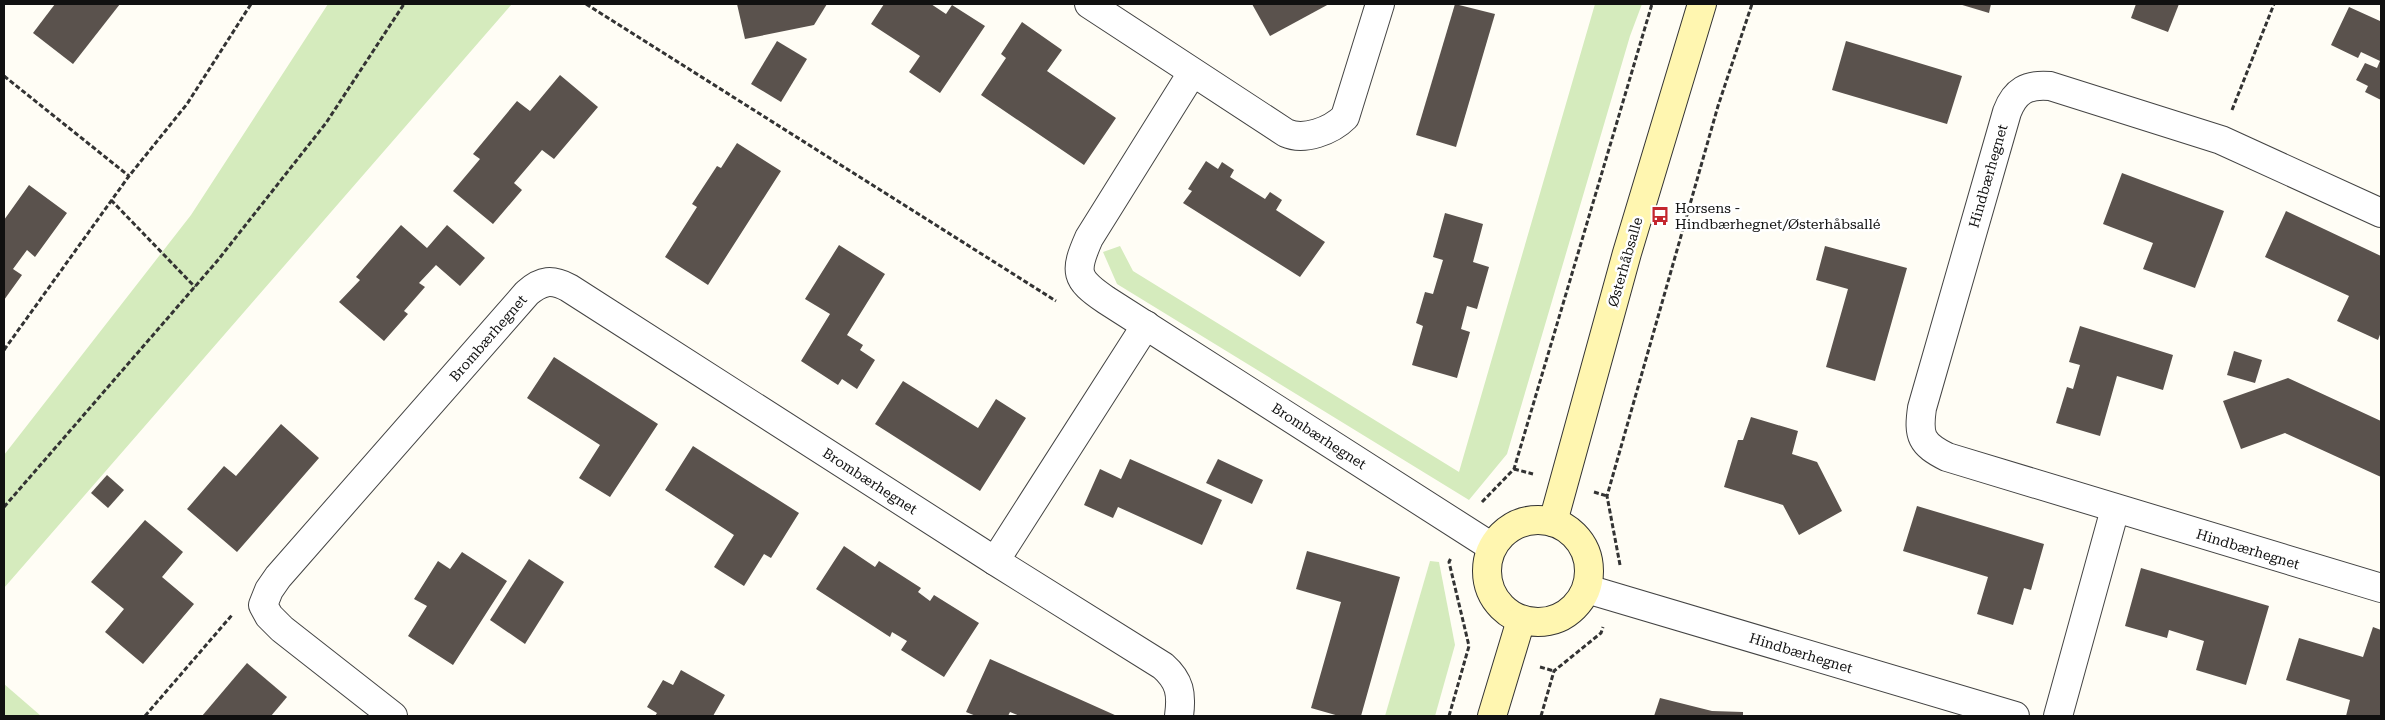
<svg xmlns="http://www.w3.org/2000/svg" width="2385" height="720" viewBox="0 0 2385 720" font-family="'Roboto Serif',serif">
  <style>
    .green { fill: #d5ebbd }
    .building { fill: #5a524d }
    .lines { fill: none; stroke-linecap: round; stroke-linejoin: round }
    .street-casing { stroke: #444; stroke-width: 30 }
    .secondary-casing { stroke: #333; stroke-width: 30 }
    .path { stroke: #333; stroke-width: 3; stroke-dasharray: 5 2.5; stroke-linecap: butt }
    .street { stroke: #fff; stroke-width: 28 }
    .secondary { stroke: #fff6b0; stroke-width: 28 }
    .labels { text-anchor: middle; stroke-width: 5; stroke-linejoin: round; paint-order: stroke }
    .street-label { font-size: 14px; fill: #111; stroke: #fff }
    .poi-label { font-size: 14px; fill: #111; stroke: #fff; text-anchor: start }
  </style>
  <rect width="100%" height="100%" fill="#fffdf5"/>
  <g class="green">
    <path d="M 328,4 L 512,4 L 4,588 L 4,455 L 191,215 Z"/>
    <path d="M 1595,4 L 1642,4 L 1630,36 L 1507,454 L 1469,500 L 1117,284 L 1103,252 L 1120,246 L 1133,271 L 1459,472 Z"/>
    <path d="M 1430,561 L 1439,562 L 1455,645 L 1435,716 L 1385,716 Z"/>
    <path d="M 4,684 L 41,716 L 4,716 Z"/>
  </g>
  <g class="building">
    <path d="M 55,4 L 120,4 L 73,64 L 33,33 Z"/>
    <path d="M 737,4 L 827,4 L 814,25 L 745,39 Z"/>
    <path d="M 884,4 L 931,4 L 946,14 L 952,5 L 985,26 L 940,93 L 909,72 L 920,56 L 871,24 Z"/>
    <path d="M 1252,4 L 1329,4 L 1270,36 Z"/>
    <path d="M 1455,4 L 1495,14 L 1456,147 L 1416,135 Z"/>
    <path d="M 1959,4 L 1991,4 L 1989,13 Z"/>
    <path d="M 2136,4 L 2179,4 L 2168,32 L 2131,18 Z"/>
    <path d="M 2349,7 L 2380,21 L 2381,18 L 2381,100 L 2365,92 L 2368,86 L 2356,80 L 2365,63 L 2377,68 L 2380,61 L 2361,52 L 2358,58 L 2331,45 Z"/>
    <path d="M 1022,22 L 1062,50 L 1047,71 L 1116,118 L 1084,165 L 981,95 L 1006,58 L 1001,54 Z"/>
    <path d="M 777,41 L 807,59 L 781,102 L 751,84 Z"/>
    <path d="M 1846,41 L 1962,76 L 1947,124 L 1832,90 Z"/>
    <path d="M 560,75 L 598,107 L 554,159 L 542,150 L 514,183 L 522,190 L 493,224 L 453,191 L 480,159 L 473,154 L 517,101 L 530,111 Z"/>
    <path d="M 737,143 L 781,171 L 708,285 L 665,257 L 697,207 L 692,204 L 717,166 L 721,168 Z"/>
    <path d="M 1206,161 L 1218,169 L 1222,162 L 1234,170 L 1230,177 L 1265,199 L 1270,192 L 1282,200 L 1276,210 L 1325,242 L 1300,277 L 1183,203 L 1192,191 L 1188,189 Z"/>
    <path d="M 2122,173 L 2224,211 L 2195,288 L 2143,269 L 2153,243 L 2103,224 Z"/>
    <path d="M 29,185 L 67,213 L 35,257 L 27,250 L 13,269 L 22,275 L 4,300 L 4,220 Z"/>
    <path d="M 2286,211 L 2381,256 L 2381,332 L 2378,340 L 2337,321 L 2349,296 L 2265,257 Z"/>
    <path d="M 1445,213 L 1483,224 L 1473,262 L 1489,267 L 1477,309 L 1467,306 L 1461,329 L 1470,332 L 1457,378 L 1412,365 L 1423,326 L 1416,323 L 1425,292 L 1433,294 L 1443,260 L 1433,257 Z"/>
    <path d="M 401,225 L 427,248 L 447,225 L 485,258 L 460,286 L 436,265 L 419,283 L 425,287 L 404,311 L 408,314 L 384,341 L 339,302 L 360,280 L 356,277 Z"/>
    <path d="M 839,245 L 885,274 L 847,335 L 863,345 L 860,350 L 875,360 L 857,389 L 842,379 L 838,385 L 801,361 L 830,314 L 805,299 Z"/>
    <path d="M 1825,246 L 1907,268 L 1875,381 L 1826,367 L 1848,289 L 1816,280 Z"/>
    <path d="M 2080,326 L 2173,355 L 2163,390 L 2117,376 L 2100,436 L 2056,423 L 2067,387 L 2073,389 L 2080,365 L 2069,362 Z"/>
    <path d="M 2234,351 L 2262,360 L 2255,383 L 2227,375 Z"/>
    <path d="M 554,357 L 658,424 L 610,497 L 579,478 L 600,445 L 527,398 Z"/>
    <path d="M 2288,378 L 2381,421 L 2381,477 L 2285,433 L 2241,449 L 2223,401 Z"/>
    <path d="M 903,381 L 978,428 L 996,399 L 1026,418 L 980,491 L 875,424 Z"/>
    <path d="M 1751,417 L 1798,431 L 1792,454 L 1817,462 L 1842,511 L 1799,535 L 1783,505 L 1724,487 L 1738,440 L 1743,440 Z"/>
    <path d="M 281,424 L 319,458 L 237,552 L 187,509 L 224,466 L 236,476 Z"/>
    <path d="M 693,446 L 799,513 L 771,558 L 764,554 L 744,586 L 714,567 L 734,535 L 665,490 Z"/>
    <path d="M 1130,459 L 1222,500 L 1202,545 L 1118,507 L 1113,518 L 1084,505 L 1100,469 L 1121,479 Z"/>
    <path d="M 1218,459 L 1263,480 L 1252,504 L 1206,483 Z"/>
    <path d="M 107,475 L 124,490 L 108,508 L 91,493 Z"/>
    <path d="M 1917,506 L 2044,544 L 2031,590 L 2024,588 L 2013,625 L 1977,614 L 1988,577 L 1903,551 Z"/>
    <path d="M 145,520 L 183,552 L 162,577 L 194,604 L 143,664 L 105,632 L 124,609 L 91,582 Z"/>
    <path d="M 844,546 L 875,567 L 879,561 L 921,588 L 918,592 L 930,601 L 934,595 L 979,623 L 944,677 L 901,650 L 907,641 L 892,632 L 890,637 L 816,589 Z"/>
    <path d="M 1307,551 L 1400,577 L 1361,716 L 1339,716 L 1311,708 L 1341,602 L 1296,589 Z"/>
    <path d="M 462,552 L 507,581 L 453,665 L 408,636 L 427,606 L 414,599 L 438,561 L 450,569 Z"/>
    <path d="M 529,559 L 564,582 L 525,644 L 490,620 Z"/>
    <path d="M 2141,568 L 2269,606 L 2246,685 L 2196,670 L 2204,641 L 2169,630 L 2167,638 L 2125,626 Z"/>
    <path d="M 2373,627 L 2381,630 L 2381,716 L 2346,716 L 2350,700 L 2286,680 L 2299,638 L 2363,657 Z"/>
    <path d="M 990,659 L 1117,716 L 1020,716 L 1010,712 L 1008,716 L 976,716 L 966,712 Z"/>
    <path d="M 247,663 L 287,697 L 271,716 L 202,716 Z"/>
    <path d="M 681,670 L 725,695 L 713,716 L 655,716 L 657,713 L 647,707 L 663,680 L 673,685 Z"/>
    <path d="M 1660,698 L 1712,711 L 1743,712 L 1743,716 L 1654,716 Z"/>
  </g>
  <g class="lines">
    <g class="street-casing">
      <g id="street">
        <path d="M 1089,4 L 1286,133 C 1304,141 1331,131 1345,117 L 1380,4"/>
        <path d="M 1192,73 L 1089,238 C 1074,272 1075,279 1106,300 L 1492,547"/>
        <path d="M 2381,213 L 2221,140 L 2050,86 C 2027,84 2015,91 2007,112 L 1922,408 C 1918,436 1921,444 1947,457 L 2381,588"/>
        <path d="M 995,561 L 1146,325"/>
        <path d="M 1587,589 L 2015,716"/>
        <path d="M 393,716 L 282,629 L 269,616 L 263,605 L 269,590 L 278,577 L 527,293 C 542,280 552,279 569,288 L 995,561 L 1163,666 C 1180,681 1182,694 1179,716"/>
        <path d="M 2058,716 L 2115,509"/>
      </g>
    </g>
    <g class="secondary-casing">
      <g id="secondary">
        <circle cx="1538" cy="571" r="51"/>
        <path d="M 1553,522 L 1627,253 L 1702,4"/>
        <path d="M 1492,716 L 1521,620"/>
      </g>
    </g>
    <g class="path">
      <path d="M 586,4 L 1056,301"/>
      <path d="M 4,76 L 129,176"/>
      <path d="M 2232,110 L 2274,4"/>
      <path d="M 111,200 L 195,287"/>
      <path d="M 4,350 L 129,176 L 187,104 L 251,4"/>
      <path d="M 1514,469 L 1533,474"/>
      <path d="M 1594,492 L 1607,496"/>
      <path d="M 1482,502 L 1514,469 L 1652,4"/>
      <path d="M 4,507 L 218,260 L 326,123 L 404,4"/>
      <path d="M 1620,565 L 1607,496 L 1718,106 L 1752,4"/>
      <path d="M 1540,667 L 1554,671"/>
      <path d="M 145,716 L 232,615"/>
      <path d="M 1449,716 L 1469,646 L 1449,562 L 1451,558"/>
      <path d="M 1541,716 L 1554,671 L 1601,633 L 1603,627"/>
    </g>
    <use href="#street" class="street"/>
    <use href="#secondary" class="secondary"/>
  </g>
  <defs>
    <g id="bus-bare" transform="scale(1.5)"><path d="M-5-6H5V4H4V6H2V4H-2V6H-4V4H-5ZM-3.5-4V0h7V-4ZM-3.5 1.2v1.5H-2V1.2ZM2 1.2v1.5H3.5V1.2Z" fill="#c4262e" stroke="#fff" stroke-width="2.5" paint-order="stroke"/></g>
  </defs>
  <g fill-rule="evenodd">
    <use href="#bus-bare" x="1660" y="216"/>
  </g>
  <g class="labels">
    <g class="street-label">
      <text transform="translate(1988 176) rotate(-74)" y="5">Hindbærhegnet</text>
      <text transform="translate(1625 262) rotate(-74)" y="5">Østerhåbsalle</text>
      <text transform="translate(488 338) rotate(-49)" y="5">Brombærhegnet</text>
      <text transform="translate(1319 436) rotate(33)" y="5">Brombærhegnet</text>
      <text transform="translate(870 481) rotate(33)" y="5">Brombærhegnet</text>
      <text transform="translate(2248 549) rotate(17)" y="5">Hindbærhegnet</text>
      <text transform="translate(1801 653) rotate(17)" y="5">Hindbærhegnet</text>
    </g>
    <g class="poi-label">
      <text x="1675" y="213">Horsens -<tspan x="1675" dy="16">Hindbærhegnet/Østerhåbsallé</tspan></text>
    </g>
  </g>
  <rect width="2385" height="720" fill="none" stroke="#111111" stroke-width="10"/>
</svg>
